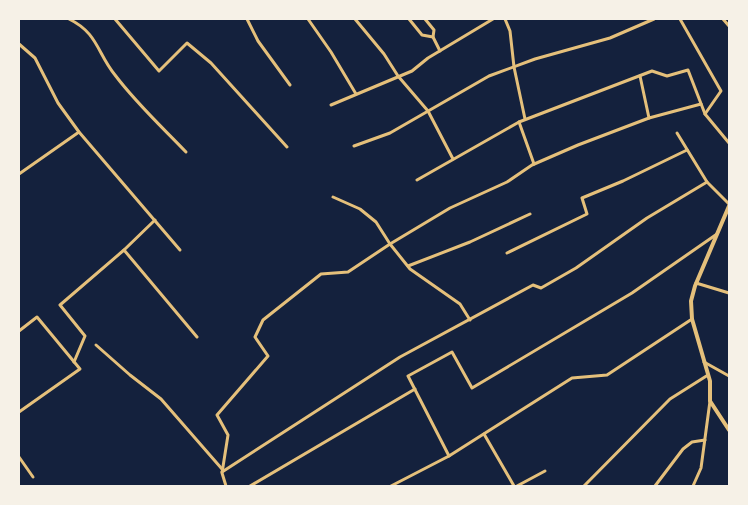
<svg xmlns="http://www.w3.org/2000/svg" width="748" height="505" viewBox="0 0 748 505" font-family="Raleway,sans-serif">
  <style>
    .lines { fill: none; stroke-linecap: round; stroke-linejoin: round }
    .minor { stroke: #e5c07b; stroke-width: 3 }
    .tertiary { stroke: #e5c07b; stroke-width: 4 }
  </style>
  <rect width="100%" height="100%" fill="#14213d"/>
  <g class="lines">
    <g class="minor">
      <path d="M 69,19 C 98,33 97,53 115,75 C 136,103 162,127 186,152"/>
      <path d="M 115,19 L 159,71 L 187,43 L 211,63 L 287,147"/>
      <path d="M 247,19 L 258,41 L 290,85"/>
      <path d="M 308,19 L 331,52 L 356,94"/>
      <path d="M 355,19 L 384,54 L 398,76 L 428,111 L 453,159"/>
      <path d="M 409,19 L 422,35 L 433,37"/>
      <path d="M 425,19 L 434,30 L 433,37 L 440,51"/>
      <path d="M 505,19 L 510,31 L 514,67 L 525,119"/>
      <path d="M 680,19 L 721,91 L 705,114"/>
      <path d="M 723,19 L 729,26"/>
      <path d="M 19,44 L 35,58 L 58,103 L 79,132 L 180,250"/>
      <path d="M 640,76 L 649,118"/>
      <path d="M 331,105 L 412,71 L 428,58 L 493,19"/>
      <path d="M 519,122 L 534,164"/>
      <path d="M 677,133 L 707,182 L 729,204"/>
      <path d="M 354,146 L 390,133 L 489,76 L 535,59 L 610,38 L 654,19"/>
      <path d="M 19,174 L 79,132"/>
      <path d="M 417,180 L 519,122 L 652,71 L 667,76 L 688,70 L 705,114 L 729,143"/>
      <path d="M 333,197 L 360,209 L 376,222 L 390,244 L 410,269 L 460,304 L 470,320"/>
      <path d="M 155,220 L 124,250 L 197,337"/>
      <path d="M 507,253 L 587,214 L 582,198 L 623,181 L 687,150"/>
      <path d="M 408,266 L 470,242 L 530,214"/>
      <path d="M 696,283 L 729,293"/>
      <path d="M 19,331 L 37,317 L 80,369 L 19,412"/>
      <path d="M 96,345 L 130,375 L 161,399 L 222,469"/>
      <path d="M 74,362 L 85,336 L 60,305 L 124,250"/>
      <path d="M 704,362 L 729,376"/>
      <path d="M 484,434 L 514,486"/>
      <path d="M 449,456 L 408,376 L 452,352 L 472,388 L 632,293 L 717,234"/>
      <path d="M 19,457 L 33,477"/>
      <path d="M 222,472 L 400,357 L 533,285 L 541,288 L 576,268 L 647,218 L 707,182"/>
      <path d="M 226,486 L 222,473 L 228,435 L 217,415 L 268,356 L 255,337 L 263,320 L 321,274 L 348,272 L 390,244 L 450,208 L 507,182 L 532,165 L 578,145 L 649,118 L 701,104"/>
      <path d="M 250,486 L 415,389"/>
      <path d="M 391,486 L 449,456 L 572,378 L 607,375 L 692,319"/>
      <path d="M 517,486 L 545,471"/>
      <path d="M 584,486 L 670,399 L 708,375"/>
      <path d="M 655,486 L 683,449 L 692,442 L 705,440"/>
      <path d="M 693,486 L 701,468 L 710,401"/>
    </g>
    <path class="tertiary" d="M 729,206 L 695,286 L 691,301 L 692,319 L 710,381 L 710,401 L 729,430"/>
  </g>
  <rect width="748" height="505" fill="none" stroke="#f6f1e7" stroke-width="40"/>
</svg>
